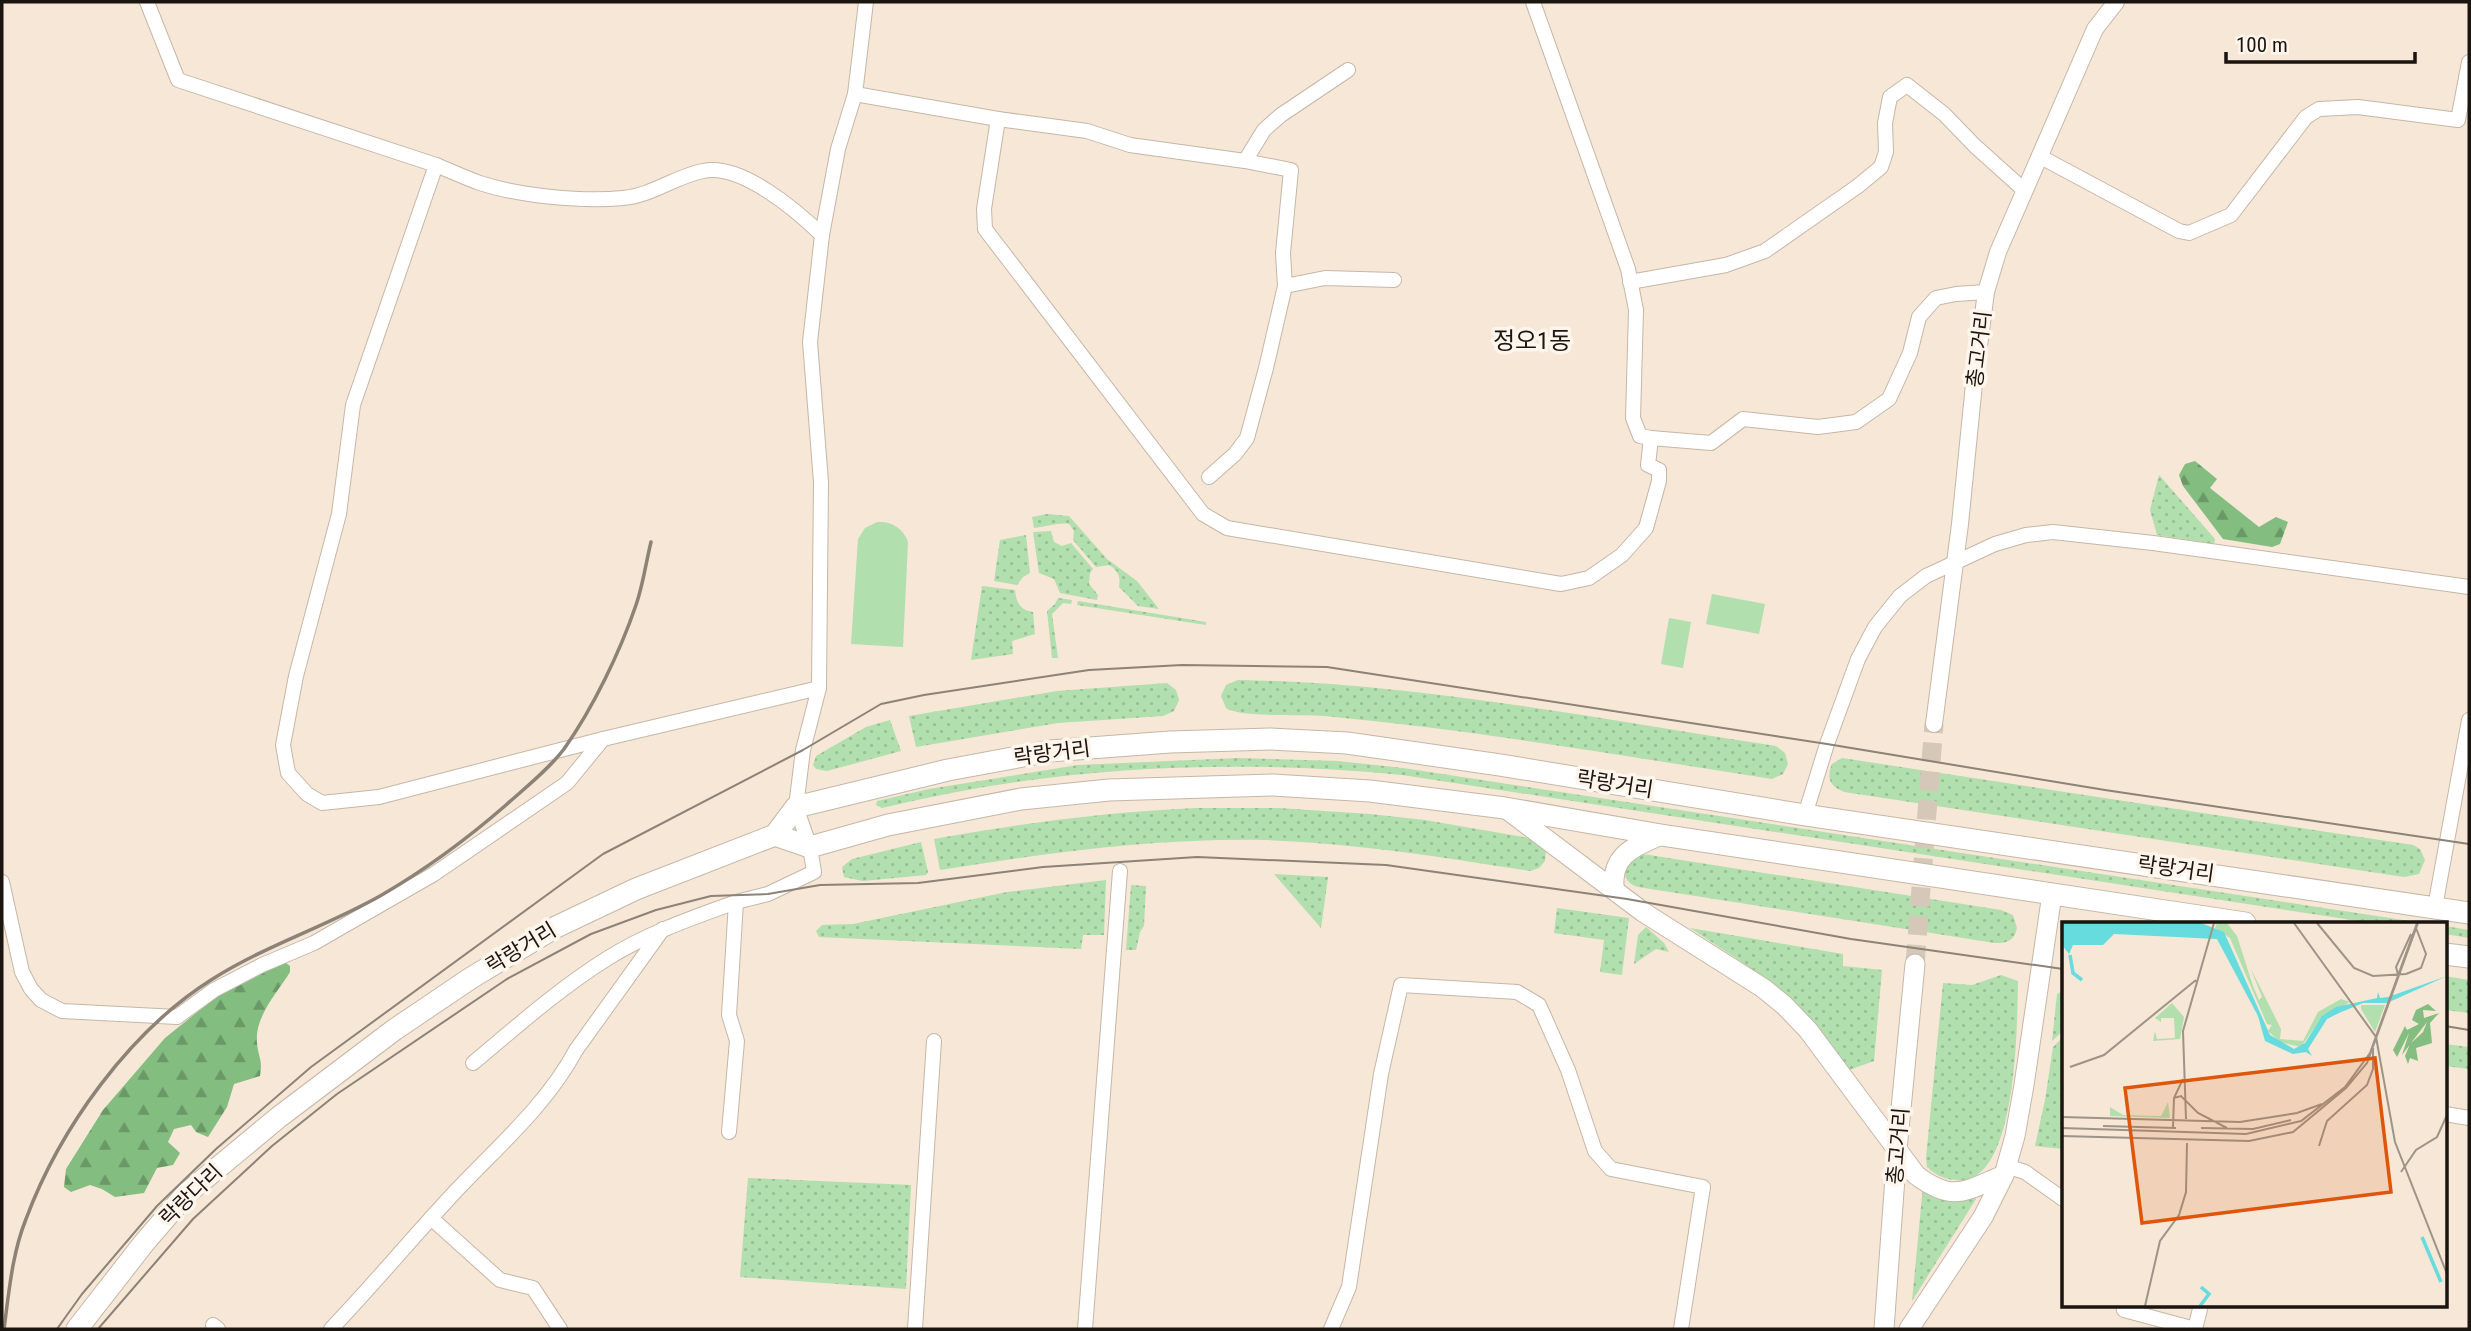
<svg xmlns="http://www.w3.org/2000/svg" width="2471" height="1331" viewBox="0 0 2471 1331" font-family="'Roboto Condensed','Noto Sans KR',sans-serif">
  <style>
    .green { fill: url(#green-dots) }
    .forest { fill: url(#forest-firs) }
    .pitch { fill: #b1dfae }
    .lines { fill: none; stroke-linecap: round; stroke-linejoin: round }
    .secondary-tunnel { stroke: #d5c8b9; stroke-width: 19; stroke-dasharray: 19 10; stroke-linecap: butt }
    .minor-casing { stroke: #c5b7a7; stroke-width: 16 }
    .tertiary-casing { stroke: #c5b7a7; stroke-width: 18 }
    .secondary-casing { stroke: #c5b7a7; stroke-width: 21 }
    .primary-casing { stroke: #c5b7a7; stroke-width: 23 }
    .minor { stroke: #fff; stroke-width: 14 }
    .tertiary { stroke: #fff; stroke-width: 16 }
    .secondary { stroke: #fff; stroke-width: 19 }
    .primary { stroke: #fff; stroke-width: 21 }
    .tram { stroke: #8c8276; stroke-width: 2 }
    .rail { stroke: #8c8276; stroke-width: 3.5 }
    .labels { text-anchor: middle; stroke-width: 7; stroke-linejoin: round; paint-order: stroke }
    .street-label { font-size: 21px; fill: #1a150f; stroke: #fef5ec }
    .quarter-label { font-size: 24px; fill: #1a150f; stroke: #fef5ec }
    .inset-river { fill: none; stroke: #67dcde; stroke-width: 3.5 }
    .inset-road { fill: none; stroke: #9e9387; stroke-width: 2 }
    .view { fill: #de560c; fill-opacity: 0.15; stroke: #de560c; stroke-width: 3.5 }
    .inset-edge { fill: none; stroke: #1a150f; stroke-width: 3.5 }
  </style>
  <defs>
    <pattern id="green-dots" width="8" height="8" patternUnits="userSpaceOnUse" patternTransform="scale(1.75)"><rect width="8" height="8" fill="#b1dfae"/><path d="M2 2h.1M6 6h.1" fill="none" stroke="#98be94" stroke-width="1.8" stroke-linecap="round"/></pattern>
    <pattern id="forest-firs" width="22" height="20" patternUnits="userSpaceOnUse" patternTransform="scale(1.75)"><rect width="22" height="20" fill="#83bd80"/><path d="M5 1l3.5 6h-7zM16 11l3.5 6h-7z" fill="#6a9867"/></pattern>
  </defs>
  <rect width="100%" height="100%" fill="#f6e7d7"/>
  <g class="green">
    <path d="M 2159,475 L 2215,539 L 2214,544 L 2157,535 L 2150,510 Z"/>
    <path d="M 1047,514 L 1069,516 L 1107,559 L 1137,581 L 1159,609 L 1138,606 L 1119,587 C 1121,577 1118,570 1109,565 L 1096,567 L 1073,540 L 1074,531 L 1069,524 C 1060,522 1044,527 1034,528 L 1032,517 Z"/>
    <path d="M 1051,531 L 1054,542 L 1062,546 L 1071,543 L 1093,569 L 1090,573 L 1089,584 L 1098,595 L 1097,600 L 1060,593 L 1054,579 L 1039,573 L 1033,532 Z"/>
    <path d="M 1026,535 L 1030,573 L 1023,577 L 1017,585 L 994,581 L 1000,540 Z"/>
    <path d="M 982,586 L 1015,590 C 1016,602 1020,610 1033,612 L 1035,634 L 1012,641 L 1013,654 L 971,660 Z"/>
    <path d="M 1058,598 L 1072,600 L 1071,604 L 1063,603 L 1052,614 L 1058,658 L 1052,658 L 1047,611 L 1055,604 Z"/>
    <path d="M 1078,601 L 1206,622 L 1206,625 L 1077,605 Z"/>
    <path d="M 1238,680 C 1419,683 1598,719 1776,746 L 1785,753 L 1788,764 L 1783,774 L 1772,779 C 1624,756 1475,730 1325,716 C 1303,714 1241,718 1226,708 L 1221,696 L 1226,685 Z"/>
    <path d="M 1167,683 L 1176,690 L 1179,700 L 1174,711 L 1163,716 L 1058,723 L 916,747 L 909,716 L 1057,691 Z"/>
    <path d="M 890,720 L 901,751 L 827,771 L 816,769 L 813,765 L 816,756 L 866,727 Z"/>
    <path d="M 1238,758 L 1338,761 L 1403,768 L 2423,923 L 2372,923 L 1402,775 C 1227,758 1053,766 882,808 L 876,805 L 877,801 L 929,789 L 1078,765 Z"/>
    <path d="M 1842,758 L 2413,845 L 2420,849 L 2425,860 L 2419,874 L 2404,877 L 1844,792 C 1830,786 1826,779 1832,764 Z"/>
    <path d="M 1196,808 L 1279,808 L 1370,814 L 1425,820 L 1535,839 L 1546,851 L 1545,861 L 1539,868 L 1530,871 C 1442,857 1354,843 1265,840 C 1155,838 1048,853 940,870 L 934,839 C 1023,823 1106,812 1196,808 Z"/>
    <path d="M 921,842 L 928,872 L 926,875 L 863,881 L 844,877 L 842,867 L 852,859 Z"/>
    <path d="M 1643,854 L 2001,910 L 2013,915 L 2017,928 C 2014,941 2007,943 1995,943 L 1638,887 C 1625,883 1624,876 1625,863 Z"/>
    <path d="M 1274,874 L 1328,877 L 1321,928 Z"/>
    <path d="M 1106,880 L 1104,935 L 1083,935 L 1081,949 L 819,937 L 816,931 L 822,925 L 853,924 L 1007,892 Z"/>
    <path d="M 1131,885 L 1146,886 L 1144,926 L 1140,932 L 1136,950 L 1126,950 Z"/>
    <path d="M 1557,908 L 1629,918 L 1622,975 L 1600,972 L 1604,940 L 1554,933 Z"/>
    <path d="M 2445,926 L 2469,930 L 2469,938 L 2445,934 Z"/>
    <path d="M 1646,927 L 1664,943 L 1669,952 L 1656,949 L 1634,964 L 1638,935 Z"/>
    <path d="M 1690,928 L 1843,954 L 1843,966 L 1882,970 L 1874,1061 L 1849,1070 C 1805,1000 1757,972 1690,928 Z"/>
    <path d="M 2001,975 L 2018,981 C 2017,1022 2018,1179 1961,1180 C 1946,1180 1938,1177 1927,1167 L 1926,1158 L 1943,983 L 1972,985 Z"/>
    <path d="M 2445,976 L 2469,980 L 2469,1013 L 2445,1010 Z"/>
    <path d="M 2063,991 L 2063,1031 L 2052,1041 L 2057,994 Z"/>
    <path d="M 2063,1037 L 2063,1149 L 2035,1146 L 2045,1100 L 2053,1047 Z"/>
    <path d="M 2445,1044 L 2469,1047 L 2469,1069 L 2445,1066 Z"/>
    <path d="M 748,1178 L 911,1185 L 906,1289 L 740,1277 Z"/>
    <path d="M 1923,1186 L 1974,1196 L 1976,1199 L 1912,1301 Z"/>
  </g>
  <g class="forest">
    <path d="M 2195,461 L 2217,479 L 2210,488 L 2259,527 L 2276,517 L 2288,522 L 2280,544 L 2272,547 L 2223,539 L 2183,486 L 2179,475 L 2185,464 Z"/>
    <path d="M 277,963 L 286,963 L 290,966 L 290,972 C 278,992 254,1017 257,1043 C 258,1057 263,1059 260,1076 L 234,1084 L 227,1107 L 208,1137 L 196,1132 L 191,1125 L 174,1129 L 168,1142 L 180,1153 L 173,1165 L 157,1168 L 144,1193 L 115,1197 L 102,1189 L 90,1185 L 71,1192 L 64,1187 L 66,1169 L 103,1110 L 165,1038 L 216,997 Z"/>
  </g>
  <g class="pitch">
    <path d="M 877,522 C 892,521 903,528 908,542 L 903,647 L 851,644 L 858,539 L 865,528 Z"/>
    <path d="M 1712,594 L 1765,604 L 1759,634 L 1706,624 Z"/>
    <path d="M 1669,618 L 1691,622 L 1683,668 L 1661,664 Z"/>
  </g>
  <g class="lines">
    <path class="secondary-tunnel" d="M 1915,964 L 1934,724"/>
    <g class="minor-casing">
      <g id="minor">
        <path d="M 147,2 L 178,80 L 436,165 L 353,405 L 339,514 L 296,676 L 283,745 L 288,773 L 307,794 L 322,803 L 379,797 L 603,739 L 819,688"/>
        <path d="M 1533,2 L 1628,269 L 1636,310 L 1633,418 L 1640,436 L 1651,438 L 1711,443 L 1743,419 L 1818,427 L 1856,422 L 1889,399 L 1910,353 L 1919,317 L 1936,298 L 1956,294 L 1986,292"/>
        <path d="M 855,94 L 998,119 L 984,209 L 985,229 L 1203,514 L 1227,528 L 1561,584 L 1589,578 L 1622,555 L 1646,528 L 1659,481 L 1659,470 L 1648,465 L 1651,438"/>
        <path d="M 998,119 L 1087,131 L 1130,145 L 1245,161 L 1291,170 L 1283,253 L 1285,286 L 1266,368 L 1247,438 L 1235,454 L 1209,477"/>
        <path d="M 2039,156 L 2179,231 L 2189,233 L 2231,215 L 2306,117 L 2319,109 L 2358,107 L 2458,120 L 2469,62"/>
        <path d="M 1245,161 L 1264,130 L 1281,115 L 1348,70"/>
        <path d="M 436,165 C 451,171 465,178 480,183 C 519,196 582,202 623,198 C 651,196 676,176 703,171 C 741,163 796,210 822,235"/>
        <path d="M 1630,282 L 1726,265 L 1765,251 L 1858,186 L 1881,167 L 1886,152 L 1885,123 L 1890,97 L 1907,85 L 1944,114 L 1975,146 L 2024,190"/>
        <path d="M 1285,286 L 1325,278 L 1394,280"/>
        <path d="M 1805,815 L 1827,744 L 1858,659 L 1875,627 L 1900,596 L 1926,576 L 1995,544 L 2026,535 L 2053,532 L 2153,543 L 2469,587"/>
        <path d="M 2,882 L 22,972 L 31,989 L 41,1000 L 62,1011 L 177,1017 L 214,990 L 262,965 L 314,943 L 434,874 L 567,783 L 603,739"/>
        <path d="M 2435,907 L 2469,720"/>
        <path d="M 473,1063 C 516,1027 560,988 608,958 C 648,933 692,918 736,902"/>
        <path d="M 2445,1114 L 2469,1118"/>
        <path d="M 729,1132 L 737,1041 L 729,1015 L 736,902 L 768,894 L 814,872 L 810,847 L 796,807 L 803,750 L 819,688 L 821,482 L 810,342 L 822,235 L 838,149 L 855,94 L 866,2"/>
        <path d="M 2006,1166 L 2025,1172 L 2063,1199"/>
        <path d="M 431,1218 L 500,1280 L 533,1288 L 560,1329"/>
        <path d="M 2124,1310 L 2195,1329"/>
        <path d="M 213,1325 L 218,1329"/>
        <path d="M 331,1329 C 373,1285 412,1238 454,1193 C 497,1147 546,1106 576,1050 L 663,929"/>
        <path d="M 915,1329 L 934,1041"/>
        <path d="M 1085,1329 L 1120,871"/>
        <path d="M 1331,1329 L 1349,1287 L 1381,1074 L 1401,985 L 1517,992 L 1539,1005 L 1568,1070 L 1595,1151 L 1611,1169 L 1703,1187 L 1681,1329"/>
        <path d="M 2195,1329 L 2201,1305"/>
      </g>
    </g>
    <g class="tertiary-casing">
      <path id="tertiary" d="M 1934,724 L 1960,524 L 1974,384 L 1986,292 L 1998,252 L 2095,29 L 2116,2"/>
    </g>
    <g class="secondary-casing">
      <g id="secondary">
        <path d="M 1505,808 L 1643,912 L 1763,988 L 1784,1005 L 1808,1030 L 1916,1175 C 1953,1203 1965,1191 2004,1175"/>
        <path d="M 1614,889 C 1611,854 1634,847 1661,835"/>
        <path d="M 1884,1329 L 1897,1150 L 1915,964"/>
        <path d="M 1909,1329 L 1983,1217 L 2004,1175 L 2015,1136 L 2024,1085 L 2052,894"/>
      </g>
    </g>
    <g class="primary-casing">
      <g id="primary">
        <path d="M 775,835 L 810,847 L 888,825 L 1021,799 L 1109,790 L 1273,785 L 1370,791 L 1505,808 L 1661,835 L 2245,923"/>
        <path d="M 2445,954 L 2469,957"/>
        <path d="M 77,1329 L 144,1243 L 186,1194 L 279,1117 L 394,1030 L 471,978 L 556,927 L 636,889 L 775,835 L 796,807 L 948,770 L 1050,751 L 1170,742 L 1270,739 L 1347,743 L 1500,765 L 1805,815 L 2469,913"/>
      </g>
    </g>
    <use href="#minor" class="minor"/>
    <use href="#tertiary" class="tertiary"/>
    <use href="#secondary" class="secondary"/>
    <use href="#primary" class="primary"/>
    <g class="tram">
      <path d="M 2445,1026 L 2469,1030"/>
      <path d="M 57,1329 L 82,1294 L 157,1206 L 216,1149 L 311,1067 L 603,854 L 803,750 L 881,704 L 924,695 L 1089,670 L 1182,665 L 1327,667 L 1827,744 L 2105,790 L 2469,844"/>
      <path d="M 98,1329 L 193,1219 L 272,1146 L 337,1094 L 507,979 L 591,934 L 656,910 L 711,896 L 768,894 L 820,885 L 918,883 L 1043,867 L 1197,857 L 1386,865 L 1627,899 L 1851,939 L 2063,969"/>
    </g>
    <path class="rail" d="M 4,1329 C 9,1292 12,1254 26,1219 C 60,1128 129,1032 211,980 C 264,946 325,927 380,896 C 425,870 467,839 506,805 C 526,787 548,770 564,749 C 593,708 620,652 636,605 C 643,585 646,562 651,542"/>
  </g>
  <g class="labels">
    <g class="street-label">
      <text transform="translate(1979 349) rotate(-83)" y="7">총고거리</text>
      <text transform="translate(1052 753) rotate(-7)" y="7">락랑거리</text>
      <text transform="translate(1615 784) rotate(9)" y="7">락랑거리</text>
      <text transform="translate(2176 869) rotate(8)" y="7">락랑거리</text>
      <text transform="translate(521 948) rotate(-31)" y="7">락랑거리</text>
      <text transform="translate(1898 1146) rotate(-85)" y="7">총고거리</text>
      <text transform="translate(191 1195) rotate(-44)" y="7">락랑다리</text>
    </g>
    <g class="quarter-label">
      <text x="1532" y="349">정오1동</text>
    </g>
  </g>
  <g transform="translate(2062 922)">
    <rect width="385" height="385" fill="#f6e7d7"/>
    <path d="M 155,1 L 165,1 L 175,14 L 191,64 L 197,78 L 200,75 L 188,45 L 219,107 L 218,117 L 241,119 L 256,90 L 279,77 L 288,80 L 259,96 L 239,125 L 218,120 L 206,109 L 210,103 L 205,102 L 168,16 L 153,6 ZM 110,81 L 122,95 L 118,117 L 91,119 L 93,109 L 95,117 L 113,116 L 112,96 L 99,96 L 99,100 L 93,96 ZM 299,83 L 323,83 L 313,110 L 299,87 ZM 106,180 L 108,196 L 48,194 L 48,185 L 61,193 L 99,194 Z" fill="#b1dfae"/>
    <path d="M 366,82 L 374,89 L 361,88 L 362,96 L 377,91 L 368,101 L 370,121 L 354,126 L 356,139 L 348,136 L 346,142 L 343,134 L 348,122 L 361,110 L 365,100 L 340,133 L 347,111 L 335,135 L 331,128 L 343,104 L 345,108 L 357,102 L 350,98 L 354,88 Z" fill="#83bd80"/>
    <path d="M 0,1 L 139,1 L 162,10 L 208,113 L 232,127 L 243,121 L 260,94 L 274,85 L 315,76 L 316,70 L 318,76 L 326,75 L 385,54 L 325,81 L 301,81 L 277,91 L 265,97 L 246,127 L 250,134 L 244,130 L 231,132 L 203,119 L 196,94 L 155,17 L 52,12 L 41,23 L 11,23 L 7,32 L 0,23 Z" fill="#67dcde"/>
    <path class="inset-river" d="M 8,33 L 11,51 L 20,58M 360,315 L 379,360M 138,384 L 147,372 L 139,365"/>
    <path class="inset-road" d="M 232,1 L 314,115 L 333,220 L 385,352M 255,1 L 292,46 L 311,54 L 344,52 L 359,46 L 364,32 L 354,6M 336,52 L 334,45 L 349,12M 8,145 L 42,133 L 134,58M 112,176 L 119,174 L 136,191 L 165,206M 0,195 L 178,200 L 235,191 L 260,182M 124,197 L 121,109 L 152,1M 41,204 L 114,206M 111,205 L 112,176 L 121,157M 0,206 L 184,212 L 239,199 L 283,165 L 308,131 L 355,1M 139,206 L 191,207 L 229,198M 0,214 L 187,219 L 231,210 L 284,166 L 305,141 L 356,1M 257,224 L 265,199 L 305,163 L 311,147 L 311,126M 339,250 L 354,228 L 375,215 L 385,193M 83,384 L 98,319 L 117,293 L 124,270 L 125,221"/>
    <path class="view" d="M 313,136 L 329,270 L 80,301 L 63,166 Z"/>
    <rect width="385" height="385" class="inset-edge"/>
  </g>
  <rect width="2471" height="1331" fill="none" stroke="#1a150f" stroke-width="7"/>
  <path d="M2226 52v10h189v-10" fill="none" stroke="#1a150f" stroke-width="3.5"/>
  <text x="2236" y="52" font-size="21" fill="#1a150f" stroke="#fef5ec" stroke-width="5" paint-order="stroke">100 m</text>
</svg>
